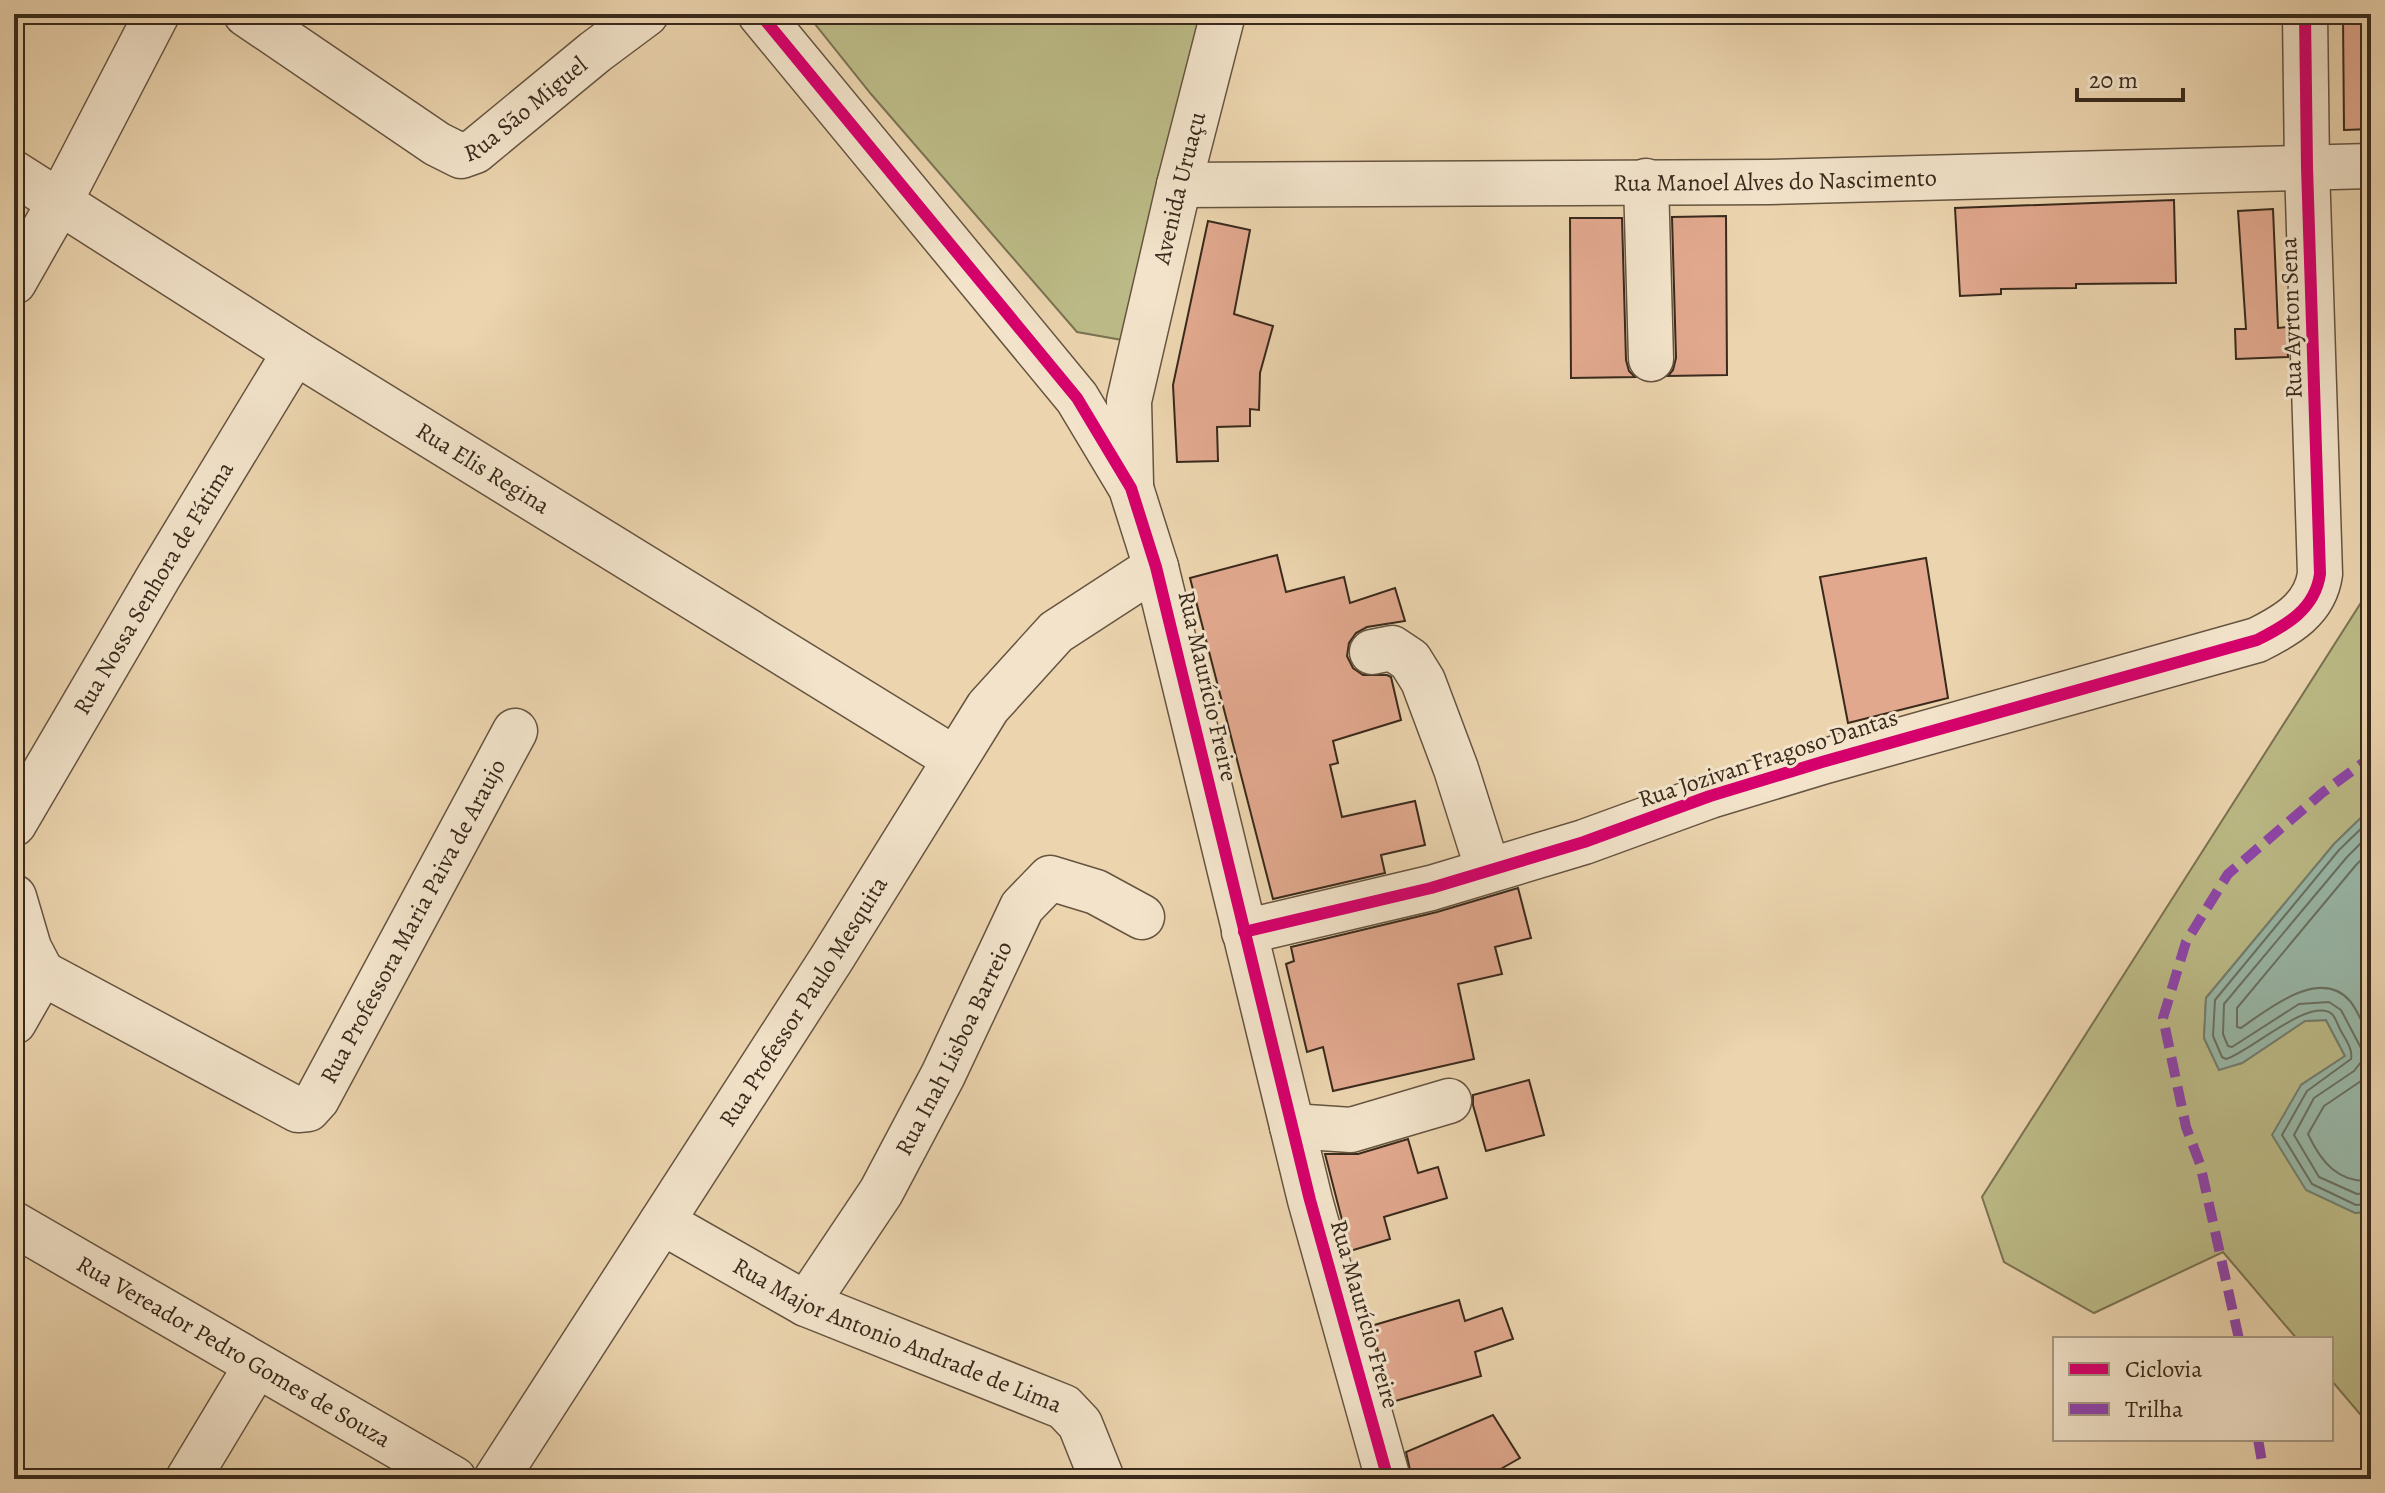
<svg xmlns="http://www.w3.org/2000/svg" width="2385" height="1493" viewBox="0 0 2385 1493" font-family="Alegreya,serif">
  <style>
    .green { fill: #bcbb87; stroke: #7a7252; stroke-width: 2 }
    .water { fill: #98b8a9; stroke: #727f71; stroke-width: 2 }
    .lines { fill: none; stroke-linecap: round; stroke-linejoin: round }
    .shore { stroke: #687162; stroke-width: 2 }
    .building { fill: #e1a88e; stroke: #392a1c; stroke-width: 2 }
    .minor-casing { stroke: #665440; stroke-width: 47 }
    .minor { stroke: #f2e3ca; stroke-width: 44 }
    .quiet { stroke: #8e44ad; stroke-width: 10; stroke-dasharray: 20 10; stroke-linecap: butt }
    .cycleway-casing { stroke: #f2e3ca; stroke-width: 17 }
    .cycleway { stroke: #d6006c; stroke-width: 12 }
    .labels { text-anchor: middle; stroke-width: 6; stroke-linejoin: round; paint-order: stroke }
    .street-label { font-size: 24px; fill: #392a1c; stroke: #f2e3ca }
  </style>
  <rect width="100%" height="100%" fill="#ebd4ae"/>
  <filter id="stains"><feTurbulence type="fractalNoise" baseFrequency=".0025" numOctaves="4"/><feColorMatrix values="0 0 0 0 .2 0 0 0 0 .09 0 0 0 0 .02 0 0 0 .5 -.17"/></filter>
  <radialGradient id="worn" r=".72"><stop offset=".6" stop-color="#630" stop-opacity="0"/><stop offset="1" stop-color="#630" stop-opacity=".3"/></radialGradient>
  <g class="green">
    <path d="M 807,14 L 1206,14 L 1128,341 L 1077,332 L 871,94 Z"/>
    <path d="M 2371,587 L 2371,808 L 2334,844 L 2206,998 L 2204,1038 L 2219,1069 L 2242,1063 L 2305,1021 L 2326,1020 L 2345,1056 L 2301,1085 L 2355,1213 L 2371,1211 L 2371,1427 L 2331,1380 L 2331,1339 L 2297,1339 L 2223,1252 L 2094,1313 L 2004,1262 L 1982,1197 Z"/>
  </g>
  <path class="water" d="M 2371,808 L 2371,1211 L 2355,1213 L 2306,1190 L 2272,1135 L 2301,1085 L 2345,1056 L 2326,1020 L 2305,1021 L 2242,1063 L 2219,1070 L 2204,1038 L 2206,998 L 2334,844 Z"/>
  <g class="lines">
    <g class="shore">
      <path d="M 2371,819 L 2339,850 L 2215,1000 L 2213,1036 L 2222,1057 L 2226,1059 C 2250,1052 2310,996 2332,1014 C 2336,1018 2338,1026 2341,1031 C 2346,1040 2353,1049 2351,1059 L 2307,1091 L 2282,1135 L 2312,1184 L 2356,1205 L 2371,1204"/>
      <path d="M 2371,833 L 2347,857 L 2224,1004 L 2223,1034 L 2228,1046 L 2232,1047 L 2299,1004 L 2329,1002 L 2341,1010 L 2361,1048 L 2361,1062 L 2354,1071 L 2314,1098 L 2294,1135 L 2319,1177 L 2357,1194 L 2371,1193"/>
      <path d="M 2371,850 L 2356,865 L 2237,1008 L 2237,1027 L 2241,1028 C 2267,1010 2320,966 2350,1001 C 2359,1012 2364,1028 2371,1041"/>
      <path d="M 2371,1069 L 2361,1081 L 2324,1106 L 2308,1134 C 2321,1162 2338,1183 2371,1181"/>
    </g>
  </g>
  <g class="building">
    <path d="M 2371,16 L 2371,129 L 2344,130 L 2343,17 Z"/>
    <path d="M 2174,200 L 2176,283 L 2076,284 L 2076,288 L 2001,289 L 2001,294 L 1960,296 L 1955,208 Z"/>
    <path d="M 2273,209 L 2278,328 L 2287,327 L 2288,357 L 2236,359 L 2235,329 L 2246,329 L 2238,211 Z"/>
    <path d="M 1726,216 L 1727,375 L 1668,376 L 1673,370 L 1676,358 L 1672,217 Z"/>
    <path d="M 1570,218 L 1622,218 L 1626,360 L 1629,371 L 1635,377 L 1571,378 Z"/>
    <path d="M 1208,221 L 1250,230 L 1234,314 L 1273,326 L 1260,373 L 1259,410 L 1250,409 L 1250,426 L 1217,427 L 1218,461 L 1177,462 L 1173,385 Z"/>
    <path d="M 1277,555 L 1286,592 L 1344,577 L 1350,603 L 1395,588 L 1405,621 L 1367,627 L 1356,633 L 1349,643 L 1347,656 L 1353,668 L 1363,675 L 1387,675 L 1391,677 L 1401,720 L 1333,741 L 1338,763 L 1330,765 L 1342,817 L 1415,801 L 1425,845 L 1381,855 L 1385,873 L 1273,899 L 1190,578 Z"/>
    <path d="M 1926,558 L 1948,698 L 1848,723 L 1820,577 Z"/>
    <path d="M 1518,888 L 1531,938 L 1495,947 L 1502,974 L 1458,984 L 1474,1059 L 1333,1091 L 1323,1047 L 1307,1052 L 1286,964 L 1294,961 L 1291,947 L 1437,912 Z"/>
    <path d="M 1529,1080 L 1544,1135 L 1486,1151 L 1473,1105 L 1473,1095 Z"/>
    <path d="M 1408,1139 L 1418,1173 L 1438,1167 L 1447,1198 L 1384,1217 L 1390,1239 L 1350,1251 L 1325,1154 L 1358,1154 Z"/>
    <path d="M 1459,1300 L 1465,1321 L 1502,1308 L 1513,1339 L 1475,1352 L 1481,1376 L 1392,1402 L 1371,1326 Z"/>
    <path d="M 1493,1415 L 1520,1458 L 1483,1479 L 1412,1479 L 1406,1452 Z"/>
  </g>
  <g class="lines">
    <g class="minor-casing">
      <g id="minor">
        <path id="s1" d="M 246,14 L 437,144 L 461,156 L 475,151 L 595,52 L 646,14"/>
        <path d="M 760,14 L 1077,398 L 1131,488 L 1156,567 L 1310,1200 L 1388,1479"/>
        <path id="s2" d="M 14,173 L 295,352 L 955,759"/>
        <path d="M 1646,181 L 1651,359"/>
        <path id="s3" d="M 1179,185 L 1769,182 L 2371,166"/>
        <path d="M 14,282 L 59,203 L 157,14"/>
        <path id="s4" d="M 1131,484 L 1129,401 L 1179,185 L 1223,14"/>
        <path d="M 1372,652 L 1392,648 L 1410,660 L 1423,681 L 1456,769 L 1488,870"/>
        <path id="s5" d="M 14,824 L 159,576 L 295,352"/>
        <path d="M 14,897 L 29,948 L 42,973 L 14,1022"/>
        <path d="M 1244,932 L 1431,888 L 1584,842 L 1710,796 L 1822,762 L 2257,640 C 2287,625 2315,609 2320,574 L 2307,167 L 2305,14"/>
        <path id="s6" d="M 14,971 L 42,973 L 298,1110 L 308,1109 L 317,1099 L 515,731"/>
        <path d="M 1292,1126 L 1351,1130 L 1449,1101"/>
        <path id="s7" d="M 662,1222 L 806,1304 L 1064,1407 L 1080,1424 L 1102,1479"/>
        <path id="s8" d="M 14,1224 L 454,1479"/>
        <path id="s9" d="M 806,1304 L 881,1192 L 943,1075 L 1022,907 L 1050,878 L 1096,892 L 1142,917"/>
        <path d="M 188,1479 L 256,1366"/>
        <path id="s10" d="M 496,1479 L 832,958 L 988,707 L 1056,632 L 1156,567"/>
      </g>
    </g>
    <use href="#minor" class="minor"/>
    <g class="quiet">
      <path d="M 2239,1339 L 2200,1164 L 2186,1127 L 2163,1018 L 2186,942 L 2228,874 L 2322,793 L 2371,757"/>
      <path d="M 2258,1439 L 2265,1479"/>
    </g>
    <g class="cycleway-casing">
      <g id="cycleway">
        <path d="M 760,14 L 1077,398 L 1131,488 L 1156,567 L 1310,1200 L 1388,1479"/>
        <path d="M 1244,932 L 1431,888 L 1584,842 L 1710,796 L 1822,762 L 2257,640 C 2287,625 2315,609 2320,574 L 2307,167 L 2305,14"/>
      </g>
    </g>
    <use href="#cycleway" class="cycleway"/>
  </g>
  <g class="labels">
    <g class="street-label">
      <text dy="8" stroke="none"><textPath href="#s1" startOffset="338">Rua São Miguel</textPath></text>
      <text dy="8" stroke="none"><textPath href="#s3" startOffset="596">Rua Manoel Alves do Nascimento</textPath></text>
      <text dy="8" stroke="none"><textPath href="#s4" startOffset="302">Avenida Uruaçu</textPath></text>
      <text transform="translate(2291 318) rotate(-92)" y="8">Rua Ayrton Sena</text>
      <text dy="8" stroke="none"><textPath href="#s2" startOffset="554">Rua Elis Regina</textPath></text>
      <text dy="8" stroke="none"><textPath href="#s5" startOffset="274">Rua Nossa Senhora de Fátima</textPath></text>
      <text transform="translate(1208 686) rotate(77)" y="8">Rua Maurício Freire</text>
      <text transform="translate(1768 758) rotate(-18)" y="8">Rua Jozivan Fragoso Dantas</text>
      <text dy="8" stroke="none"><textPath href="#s6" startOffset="544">Rua Professora Maria Paiva de Araujo</textPath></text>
      <text dy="8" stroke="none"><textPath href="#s10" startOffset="568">Rua Professor Paulo Mesquita</textPath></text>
      <text dy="8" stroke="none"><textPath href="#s9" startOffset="296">Rua Inah Lisboa Barreio</textPath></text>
      <text transform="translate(1365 1314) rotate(74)" y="8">Rua Maurício Freire</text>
      <text dy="8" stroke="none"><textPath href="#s7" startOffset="262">Rua Major Antonio Andrade de Lima</textPath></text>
      <text dy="8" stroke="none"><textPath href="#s8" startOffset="254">Rua Vereador Pedro Gomes de Souza</textPath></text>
    </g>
  </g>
  <rect width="2385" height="1493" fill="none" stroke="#ebd4ae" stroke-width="48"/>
  <rect x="16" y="16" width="2353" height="1461" fill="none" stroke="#392a1c" stroke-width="4"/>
  <rect x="24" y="24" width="2337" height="1445" fill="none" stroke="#392a1c" stroke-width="2"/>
  <rect x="2053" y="1337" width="280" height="104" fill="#f2e3ca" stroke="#a89984" stroke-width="2"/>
  <rect x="2069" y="1363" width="40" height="12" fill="#d6006c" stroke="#a89984" stroke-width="2"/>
  <text x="2125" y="1377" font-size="24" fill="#392a1c">Ciclovia</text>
  <rect x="2069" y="1403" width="40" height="12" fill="#8e44ad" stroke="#a89984" stroke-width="2"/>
  <text x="2125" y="1417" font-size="24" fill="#392a1c">Trilha</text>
  <path d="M2077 88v12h106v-12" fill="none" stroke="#392a1c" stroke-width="4"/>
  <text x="2089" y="88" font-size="24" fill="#392a1c" stroke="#f2e3ca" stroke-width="6" paint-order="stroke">20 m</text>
  <rect width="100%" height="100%" filter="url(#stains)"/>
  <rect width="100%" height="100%" fill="url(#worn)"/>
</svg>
